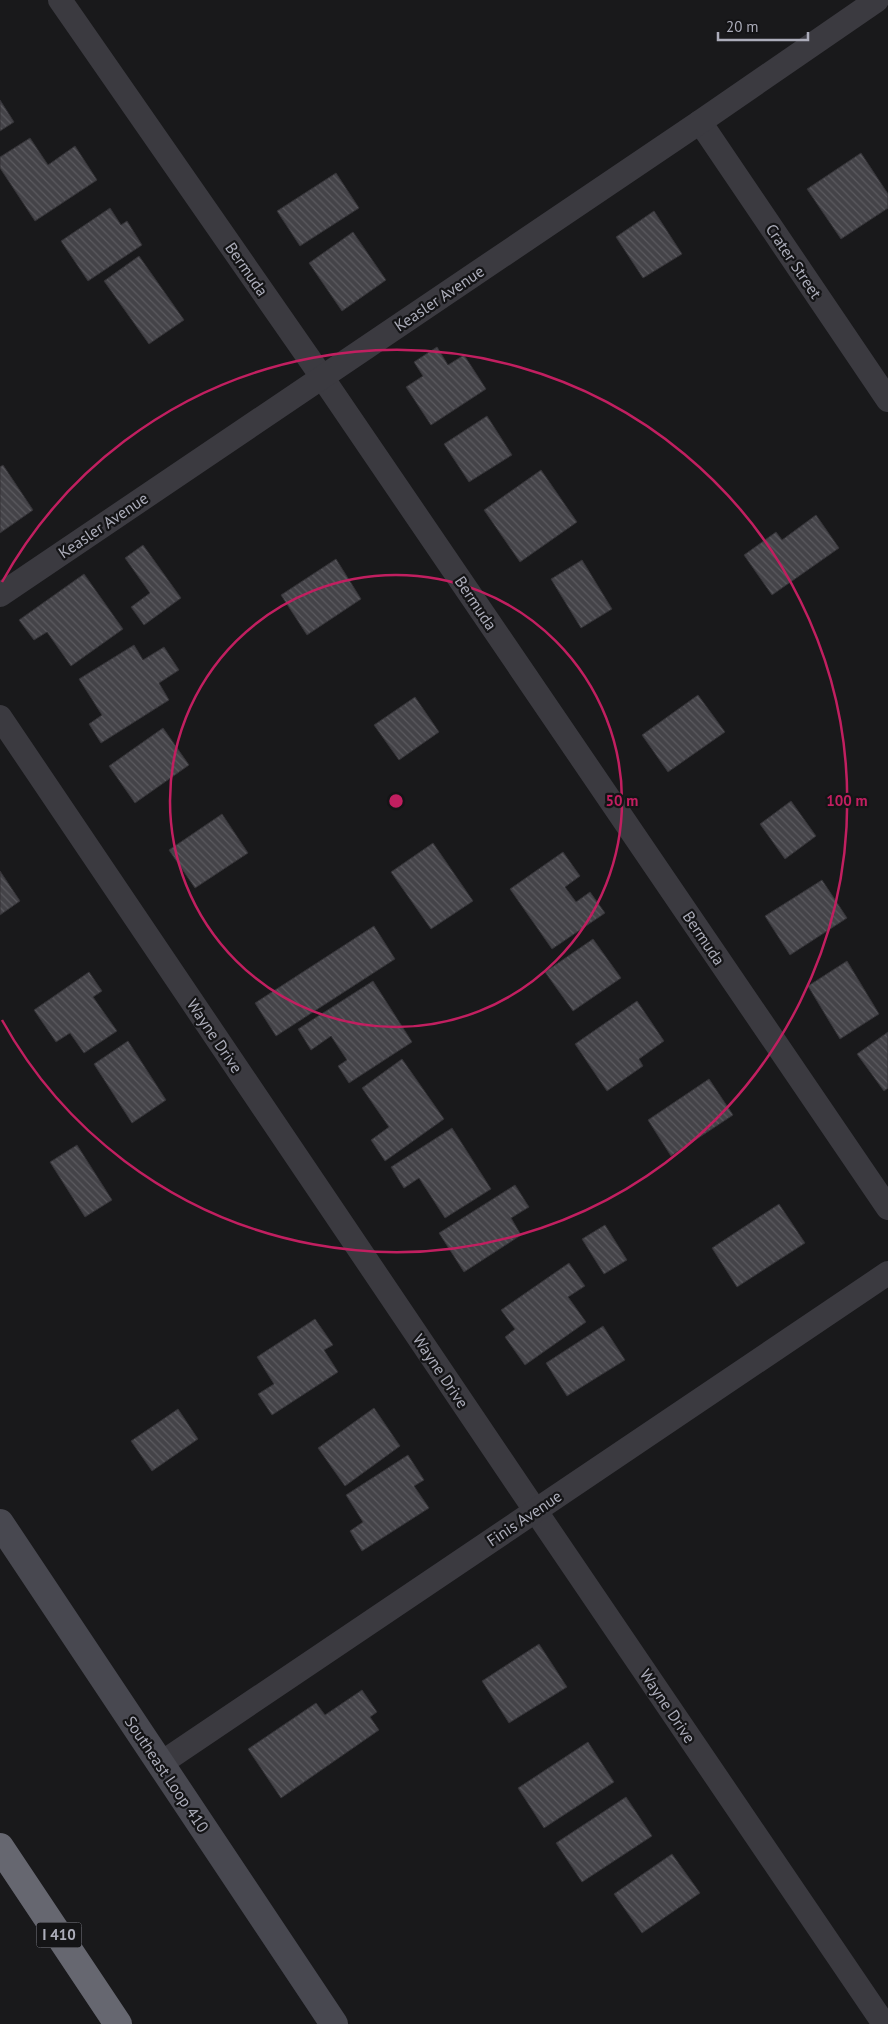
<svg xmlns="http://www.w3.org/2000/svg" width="888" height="2024" viewBox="0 0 888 2024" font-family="'PT Sans',sans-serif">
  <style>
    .building { fill: url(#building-back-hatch); stroke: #343337 }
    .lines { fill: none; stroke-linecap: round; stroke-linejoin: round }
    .street { stroke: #3b3a40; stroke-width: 24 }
    .secondary { stroke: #484850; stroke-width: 28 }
    .highway { stroke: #666770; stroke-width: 28 }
    .ring { fill: none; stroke: #c11f60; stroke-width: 2.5 }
    .labels { text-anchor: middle; stroke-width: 4.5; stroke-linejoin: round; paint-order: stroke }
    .shield { fill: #141416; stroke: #7e7f89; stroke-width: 1 }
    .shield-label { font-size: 15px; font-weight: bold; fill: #acadba }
    .street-label { font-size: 16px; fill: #acadba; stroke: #141416 }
    .centre { fill: #c11f60; stroke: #141416; stroke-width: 2.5 }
    .ring-label { font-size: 15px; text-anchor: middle; font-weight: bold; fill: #c11f60; stroke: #141416; stroke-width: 4.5; stroke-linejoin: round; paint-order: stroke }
  </style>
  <defs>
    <pattern id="building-back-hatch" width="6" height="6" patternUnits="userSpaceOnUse" patternTransform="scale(1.25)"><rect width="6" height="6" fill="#444348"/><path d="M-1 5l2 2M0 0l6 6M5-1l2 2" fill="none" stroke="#5c5b60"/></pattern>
  </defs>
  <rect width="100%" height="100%" fill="#19191b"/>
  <g class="building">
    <path d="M 0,100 L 14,122 L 0,131 Z"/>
    <path d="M 30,138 L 48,165 L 75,146 L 97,180 L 35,221 L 0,168 L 0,157 Z"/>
    <path d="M 861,153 L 888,194 L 888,208 L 841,239 L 807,189 Z"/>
    <path d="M 336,173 L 359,208 L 300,246 L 277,211 Z"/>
    <path d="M 110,208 L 121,225 L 127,221 L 142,245 L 88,281 L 61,241 Z"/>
    <path d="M 654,211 L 682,254 L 643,278 L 616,237 Z"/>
    <path d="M 353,232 L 386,280 L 342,311 L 309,263 Z"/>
    <path d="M 139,256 L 184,320 L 149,344 L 104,281 Z"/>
    <path d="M 437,347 L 448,365 L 464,355 L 486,389 L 431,425 L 406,387 L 423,376 L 414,362 Z"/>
    <path d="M 487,416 L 512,455 L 469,482 L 444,444 Z"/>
    <path d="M 3,465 L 33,510 L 0,533 L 0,467 Z"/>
    <path d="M 541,470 L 577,522 L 520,562 L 484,510 Z"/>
    <path d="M 816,515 L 839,548 L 772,595 L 744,555 L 776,532 L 782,540 Z"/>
    <path d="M 143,545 L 181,598 L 144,625 L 131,607 L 150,593 L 125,558 Z"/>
    <path d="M 336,559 L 361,599 L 307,635 L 281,595 Z"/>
    <path d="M 582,560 L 612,609 L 581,628 L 551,579 Z"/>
    <path d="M 84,574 L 123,629 L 71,666 L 47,632 L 34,640 L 19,620 Z"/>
    <path d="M 134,645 L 143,660 L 164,647 L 179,670 L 159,683 L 169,700 L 101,743 L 89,724 L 102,715 L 79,679 Z"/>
    <path d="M 698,695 L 725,732 L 668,772 L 642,735 Z"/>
    <path d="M 415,697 L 439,732 L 399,760 L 374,725 Z"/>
    <path d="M 163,728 L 189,765 L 135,803 L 109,766 Z"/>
    <path d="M 791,801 L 816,836 L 785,859 L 760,824 Z"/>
    <path d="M 222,814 L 248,853 L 195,888 L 169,850 Z"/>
    <path d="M 433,843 L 473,901 L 431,929 L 391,872 Z"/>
    <path d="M 563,852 L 580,876 L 565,887 L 576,902 L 590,892 L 605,913 L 552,949 L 510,889 Z"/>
    <path d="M 0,871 L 20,901 L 0,915 Z"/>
    <path d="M 822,880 L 847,918 L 790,955 L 765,916 Z"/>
    <path d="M 374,926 L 395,959 L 276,1036 L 255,1003 Z"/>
    <path d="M 593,939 L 621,978 L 573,1011 L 545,972 Z"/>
    <path d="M 847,961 L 879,1014 L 840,1039 L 808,986 Z"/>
    <path d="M 89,972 L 102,991 L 93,997 L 117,1031 L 84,1053 L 70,1033 L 56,1042 L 34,1010 Z"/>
    <path d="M 373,981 L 412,1042 L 349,1083 L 338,1066 L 347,1060 L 331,1036 L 311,1050 L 298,1029 Z"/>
    <path d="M 637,1001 L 664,1041 L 639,1059 L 643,1066 L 607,1091 L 575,1044 Z"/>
    <path d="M 888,1032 L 888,1088 L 884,1091 L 857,1054 Z"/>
    <path d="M 128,1041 L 166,1100 L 132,1123 L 94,1064 Z"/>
    <path d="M 402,1059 L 444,1119 L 385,1161 L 371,1140 L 389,1127 L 362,1088 Z"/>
    <path d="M 709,1079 L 733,1115 L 671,1156 L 648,1120 Z"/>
    <path d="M 452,1128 L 491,1189 L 445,1218 L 419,1178 L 404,1188 L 391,1167 Z"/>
    <path d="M 77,1145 L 112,1200 L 85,1217 L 50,1162 Z"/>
    <path d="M 515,1185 L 529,1207 L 511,1218 L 521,1235 L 464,1272 L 439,1233 Z"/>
    <path d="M 779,1204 L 805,1243 L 737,1287 L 712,1248 Z"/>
    <path d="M 605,1225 L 627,1260 L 604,1274 L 582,1239 Z"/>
    <path d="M 569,1263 L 585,1286 L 568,1297 L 586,1322 L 525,1365 L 505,1337 L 515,1329 L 501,1310 Z"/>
    <path d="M 315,1319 L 333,1345 L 324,1350 L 338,1372 L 272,1415 L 258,1394 L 274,1384 L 257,1357 Z"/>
    <path d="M 603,1326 L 625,1360 L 567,1396 L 546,1363 Z"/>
    <path d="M 374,1408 L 400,1446 L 345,1486 L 318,1448 Z"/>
    <path d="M 178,1409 L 198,1439 L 152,1471 L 131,1441 Z"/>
    <path d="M 408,1455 L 424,1480 L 414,1486 L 429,1508 L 362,1551 L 350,1531 L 363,1522 L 346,1495 Z"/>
    <path d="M 539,1644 L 567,1687 L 509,1723 L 482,1681 Z"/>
    <path d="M 362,1690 L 377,1712 L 370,1717 L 379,1730 L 281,1798 L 248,1749 L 316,1703 L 325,1715 Z"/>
    <path d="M 588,1742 L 614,1782 L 544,1828 L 518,1788 Z"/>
    <path d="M 626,1797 L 652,1836 L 582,1882 L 556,1843 Z"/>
    <path d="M 672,1854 L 700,1893 L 642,1933 L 614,1894 Z"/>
  </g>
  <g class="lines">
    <g class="street">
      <path d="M 60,0 L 322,377 L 888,1208"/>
      <path d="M 700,122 L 888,400"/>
      <path d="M 0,595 L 700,122 L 877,0"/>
      <path d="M 0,717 L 535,1510 L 884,2024"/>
      <path d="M 160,1764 L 888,1273"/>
    </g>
    <path class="secondary" d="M 0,1523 L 334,2024"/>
    <path class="highway" d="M 0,1847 L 118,2024"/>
  </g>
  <g class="ring">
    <circle cx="396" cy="801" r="226"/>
    <path d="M2 582A451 451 0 1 1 2 1020"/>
  </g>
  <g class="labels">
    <rect class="shield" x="36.5" y="1922.5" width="45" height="25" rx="4"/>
    <g class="shield-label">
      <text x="59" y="1940">I 410</text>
    </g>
    <g class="street-label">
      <text transform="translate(794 261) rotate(56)" y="6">Crater Street</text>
      <text transform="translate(247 269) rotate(55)" y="6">Bermuda</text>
      <text transform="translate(439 298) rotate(-34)" y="6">Keasler Avenue</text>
      <text transform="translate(103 525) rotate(-34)" y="6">Keasler Avenue</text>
      <text transform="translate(476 603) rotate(56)" y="6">Bermuda</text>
      <text transform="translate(704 938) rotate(56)" y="6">Bermuda</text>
      <text transform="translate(215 1036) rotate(56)" y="6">Wayne Drive</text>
      <text transform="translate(441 1371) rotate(56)" y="6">Wayne Drive</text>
      <text transform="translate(524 1518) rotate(-34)" y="6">Finis Avenue</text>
      <text transform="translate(668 1706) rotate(56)" y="6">Wayne Drive</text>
      <text transform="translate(167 1774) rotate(56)" y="6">Southeast Loop 410</text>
    </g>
  </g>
  <circle cx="396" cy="801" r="8" class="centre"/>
  <g class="ring-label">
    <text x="622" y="806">50 m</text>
    <text x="847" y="806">100 m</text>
  </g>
  <path d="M718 32v8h90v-8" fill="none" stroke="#acadba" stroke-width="2.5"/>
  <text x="726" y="32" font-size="15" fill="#acadba" stroke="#141416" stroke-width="4" paint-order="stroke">20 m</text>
</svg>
